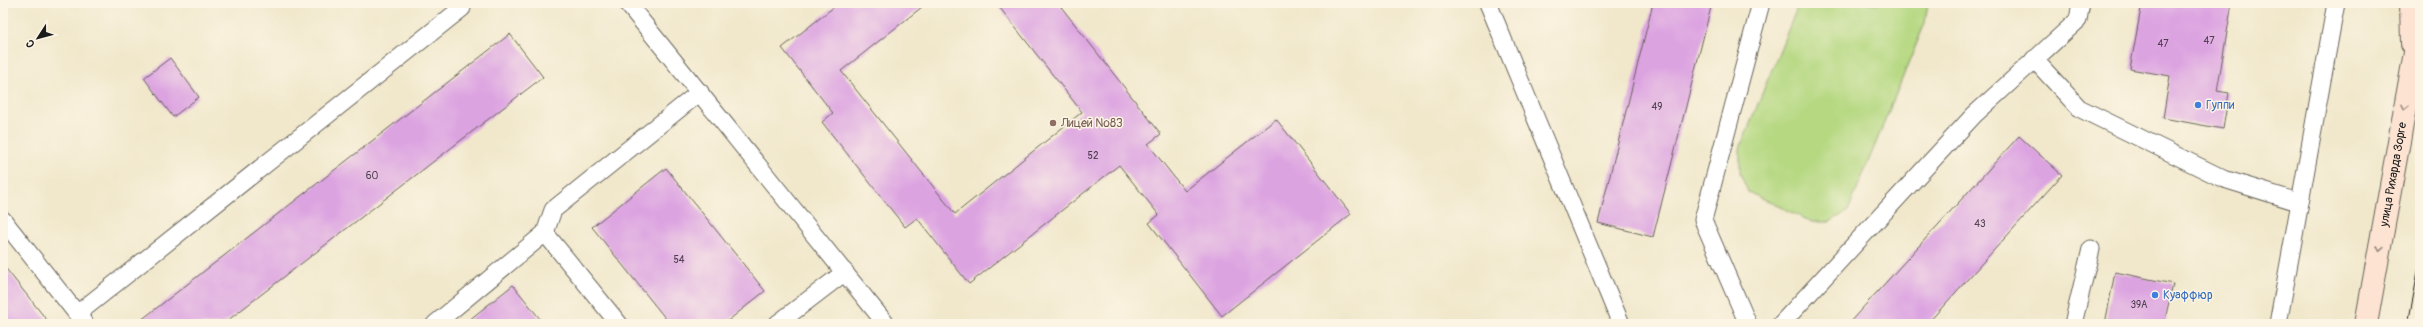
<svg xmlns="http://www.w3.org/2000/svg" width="2423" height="327" viewBox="0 0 2423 327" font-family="Pangolin,sans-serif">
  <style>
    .green { fill: #b5d881; stroke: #687a4e }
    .building { fill: #dca3e1 }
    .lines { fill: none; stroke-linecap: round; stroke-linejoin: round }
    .service-casing { stroke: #67635a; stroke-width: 19 }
    .secondary-casing { stroke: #67635a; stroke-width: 24 }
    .service { stroke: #fff; stroke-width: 17 }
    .secondary { stroke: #fde3d1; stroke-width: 22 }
    .tram { stroke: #1c1c1c; stroke-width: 1 }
    .oneway { stroke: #988980 }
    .shop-dot { fill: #3f7fe0; stroke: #fcf5e5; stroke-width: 1.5 }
    .education-dot { fill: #8d6e63; stroke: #fcf5e5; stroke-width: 1.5 }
    .labels { text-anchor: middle; stroke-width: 3; stroke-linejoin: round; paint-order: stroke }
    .number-label { font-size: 10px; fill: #4c3e4d }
    .shop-label { font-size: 12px; fill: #366cbe; stroke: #fcf5e5; text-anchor: start }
    .education-label { font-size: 12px; fill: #785e54; stroke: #fcf5e5; text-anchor: start }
    .street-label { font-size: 12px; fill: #1c1c1c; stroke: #fcf5e5 }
  </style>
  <rect width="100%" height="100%" fill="#fcf5e5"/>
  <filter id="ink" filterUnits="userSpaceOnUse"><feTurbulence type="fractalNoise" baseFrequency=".025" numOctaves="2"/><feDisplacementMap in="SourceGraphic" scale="8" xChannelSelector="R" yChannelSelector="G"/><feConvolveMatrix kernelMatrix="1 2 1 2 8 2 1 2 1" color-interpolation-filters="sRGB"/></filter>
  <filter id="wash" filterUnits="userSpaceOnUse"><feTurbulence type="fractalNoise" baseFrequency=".012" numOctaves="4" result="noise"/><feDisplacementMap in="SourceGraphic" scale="16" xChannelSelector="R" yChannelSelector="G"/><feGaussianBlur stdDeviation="0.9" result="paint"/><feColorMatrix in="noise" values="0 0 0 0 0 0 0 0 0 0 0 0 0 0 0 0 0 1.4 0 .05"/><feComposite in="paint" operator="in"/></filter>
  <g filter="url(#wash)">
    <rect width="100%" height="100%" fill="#f1e8cc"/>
    <path class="green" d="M 1799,3 L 1928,3 L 1925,23 L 1848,211 L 1830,222 L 1812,222 L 1748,192 L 1740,173 L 1740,148 Z"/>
    <g id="blocks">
      <g class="building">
        <path d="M 839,3 L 927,3 L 841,71 L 955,214 L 1082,112 L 996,3 L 1058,3 L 1161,134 L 1148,144 L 1185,191 L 1276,119 L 1351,214 L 1222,316 L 1149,223 L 1159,215 L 1119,165 L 969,284 L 917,218 L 905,227 L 822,122 L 833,113 L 782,48 Z"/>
        <path d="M 1653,3 L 1712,3 L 1653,237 L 1598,223 Z"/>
        <path d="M 2142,3 L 2232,3 L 2217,91 L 2229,93 L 2223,129 L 2163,118 L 2170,76 L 2130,69 Z"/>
        <path d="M 510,34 L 543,77 L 223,324 L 136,324 Z"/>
        <path d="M 170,58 L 199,97 L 173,117 L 144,78 Z"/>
        <path d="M 2019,136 L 2062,175 L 1927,324 L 1848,324 Z"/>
        <path d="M 666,168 L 765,291 L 724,324 L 670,324 L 592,227 Z"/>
        <path d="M 3,265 L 50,324 L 3,324 Z"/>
        <path d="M 2115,272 L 2173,284 L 2164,324 L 2105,324 Z"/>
        <path d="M 513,285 L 544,324 L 464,324 Z"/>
      </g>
    </g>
  </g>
  <g filter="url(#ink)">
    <use href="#blocks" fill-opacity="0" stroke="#67635a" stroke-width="1"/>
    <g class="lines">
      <g class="service-casing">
        <g id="service">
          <path d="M 627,3 L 886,324"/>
          <path d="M 1488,3 L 1621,324"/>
          <path d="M 2034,59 L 2079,108 L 2224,179 L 2298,202"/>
          <path d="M 3,220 L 85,324"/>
          <path d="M 545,233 L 619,324"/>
          <path d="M 77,314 L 462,8 L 458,3"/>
          <path d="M 435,324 L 545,233 L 553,210 L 700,92"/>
          <path d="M 777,324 L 845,272"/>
          <path d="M 1748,324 L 1703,220 L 1761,3"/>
          <path d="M 1781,324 L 1974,115 L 2078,20 L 2081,3"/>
          <path d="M 2073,324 L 2091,249"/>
          <path d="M 2278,324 L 2336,3"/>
        </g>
      </g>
      <g class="secondary-casing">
        <g id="secondary">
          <path d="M 2411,3 L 2412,43"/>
          <path id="s1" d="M 2366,324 L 2420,25"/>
        </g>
      </g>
      <use href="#service" class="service"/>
      <use href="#secondary" class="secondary"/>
      <path class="tram" d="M 2408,324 L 2420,262"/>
    </g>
    <defs><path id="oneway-chevron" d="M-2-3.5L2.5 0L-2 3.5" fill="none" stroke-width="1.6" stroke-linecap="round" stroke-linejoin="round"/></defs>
    <g class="oneway">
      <use href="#oneway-chevron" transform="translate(2405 107) rotate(100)"/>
      <use href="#oneway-chevron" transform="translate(2380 249) rotate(100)"/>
    </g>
  </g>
  <g class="shop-dot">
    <circle cx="2198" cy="105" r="4"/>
    <circle cx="2155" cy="295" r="4"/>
  </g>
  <circle class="education-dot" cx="1053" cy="123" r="4"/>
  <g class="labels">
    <g class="number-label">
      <text x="2209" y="44">47</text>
      <text x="2163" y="47">47</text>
      <text x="1657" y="110">49</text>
      <text x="1093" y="159">52</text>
      <text x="372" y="179">60</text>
      <text x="1980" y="227">43</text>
      <text x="679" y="263">54</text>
      <text x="2139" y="308">39А</text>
    </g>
    <g class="shop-label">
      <text x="2206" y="109">Гуппи</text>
      <text x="2163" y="299">Куаффюр</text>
    </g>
    <g class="education-label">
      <text x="1061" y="127">Лицей №83</text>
    </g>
    <g class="street-label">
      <text dy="4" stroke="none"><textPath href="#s1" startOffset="152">улица Рихарда Зорге</textPath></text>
    </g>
  </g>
  <rect width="2423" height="327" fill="none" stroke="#fcf5e5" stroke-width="16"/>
  <g transform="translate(38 38) rotate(234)" stroke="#fcf5e5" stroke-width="3" paint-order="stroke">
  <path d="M0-3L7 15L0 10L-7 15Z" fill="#1c1c1c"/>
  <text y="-6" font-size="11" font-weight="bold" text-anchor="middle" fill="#1c1c1c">С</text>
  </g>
</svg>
